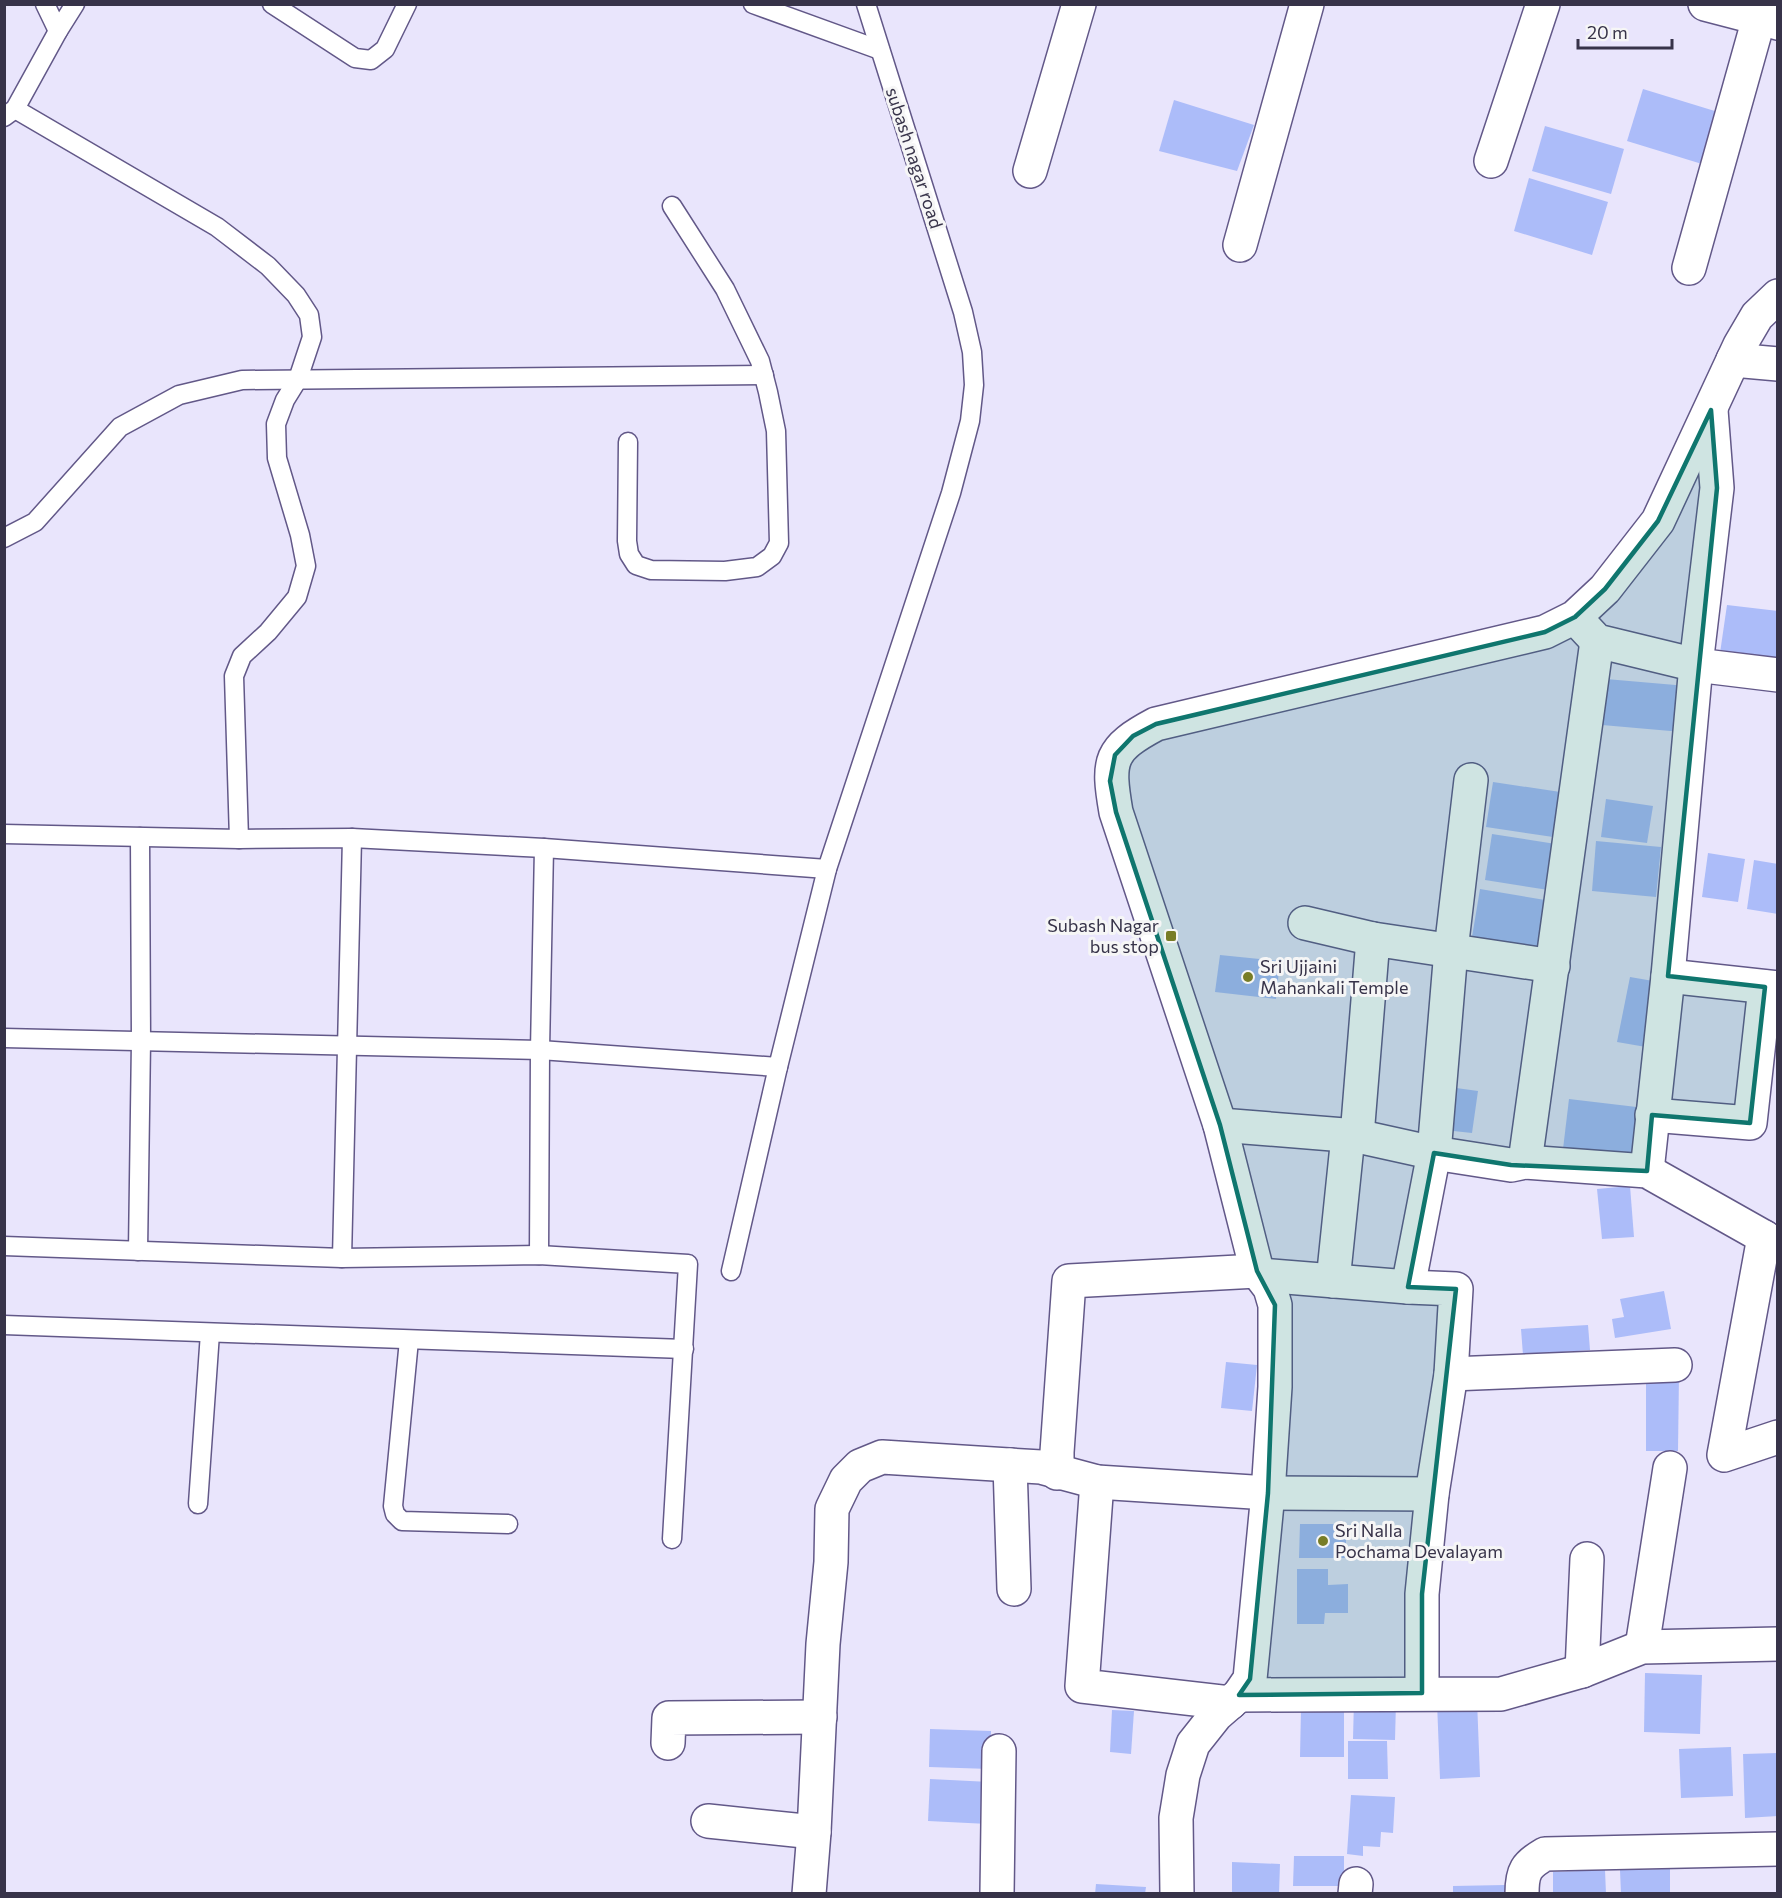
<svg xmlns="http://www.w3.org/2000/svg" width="1782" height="1898" viewBox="0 0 1782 1898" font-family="Commissioner,sans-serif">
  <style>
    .building { fill: #acbcf9 }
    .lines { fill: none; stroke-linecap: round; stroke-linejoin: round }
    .service-casing { stroke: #625888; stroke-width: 21 }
    .minor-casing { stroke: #625888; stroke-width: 36 }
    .tertiary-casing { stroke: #625888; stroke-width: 36 }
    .service { stroke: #fff; stroke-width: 18 }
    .minor { stroke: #fff; stroke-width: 33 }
    .tertiary { stroke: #fff; stroke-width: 33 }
    .marked { fill: #0f766e; fill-opacity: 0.2; stroke: #0f766e; stroke-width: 4.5; stroke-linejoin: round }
    .poi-dot { fill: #787d27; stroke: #f6f6f6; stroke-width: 2 }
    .labels { text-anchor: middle; stroke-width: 6; stroke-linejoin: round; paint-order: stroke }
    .street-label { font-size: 18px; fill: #373349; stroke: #f6f6f6 }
    .poi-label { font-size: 18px; fill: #373349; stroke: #f6f6f6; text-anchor: start }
  </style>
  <rect width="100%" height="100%" fill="#e9e5fc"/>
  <g class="building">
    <path d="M 1643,89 L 1718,112 L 1702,164 L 1627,141 Z"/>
    <path d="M 1174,100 L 1254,125 L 1237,171 L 1159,151 Z"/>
    <path d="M 1545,126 L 1624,149 L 1611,194 L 1532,171 Z"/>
    <path d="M 1529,178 L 1608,202 L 1592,255 L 1514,231 Z"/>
    <path d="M 1727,605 L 1778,611 L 1778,661 L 1720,653 Z"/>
    <path d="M 1606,679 L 1687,686 L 1682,732 L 1602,725 Z"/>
    <path d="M 1493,782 L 1567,793 L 1560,838 L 1486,827 Z"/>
    <path d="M 1606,799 L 1653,806 L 1647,843 L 1601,837 Z"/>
    <path d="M 1492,834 L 1562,845 L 1555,891 L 1485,880 Z"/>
    <path d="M 1596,841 L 1661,847 L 1656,897 L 1592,891 Z"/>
    <path d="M 1708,853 L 1745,859 L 1738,902 L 1702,897 Z"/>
    <path d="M 1754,860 L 1778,864 L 1778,914 L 1747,909 Z"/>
    <path d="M 1480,889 L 1551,901 L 1543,948 L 1472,937 Z"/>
    <path d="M 1220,955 L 1280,961 L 1276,999 L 1215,992 Z"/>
    <path d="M 1630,977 L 1659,982 L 1646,1047 L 1617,1042 Z"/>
    <path d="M 1449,1087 L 1478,1091 L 1472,1133 L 1444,1130 Z"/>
    <path d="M 1569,1099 L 1645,1108 L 1638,1158 L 1563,1149 Z"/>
    <path d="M 1630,1186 L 1634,1237 L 1602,1239 L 1597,1189 Z"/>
    <path d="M 1664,1291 L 1671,1329 L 1615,1338 L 1612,1319 L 1624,1317 L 1620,1299 Z"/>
    <path d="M 1588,1325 L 1590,1350 L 1523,1355 L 1521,1329 Z"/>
    <path d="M 1226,1362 L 1257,1365 L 1252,1411 L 1221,1408 Z"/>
    <path d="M 1679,1374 L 1678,1451 L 1646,1451 L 1646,1375 Z"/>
    <path d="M 1300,1524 L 1346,1524 L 1346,1558 L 1299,1558 Z"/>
    <path d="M 1297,1569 L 1328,1569 L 1328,1585 L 1348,1584 L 1348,1613 L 1325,1613 L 1324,1624 L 1297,1624 Z"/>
    <path d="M 1645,1673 L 1702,1675 L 1700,1734 L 1644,1732 Z"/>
    <path d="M 1354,1700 L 1396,1702 L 1395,1740 L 1353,1739 Z"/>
    <path d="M 1477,1700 L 1480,1777 L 1440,1779 L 1437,1702 Z"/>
    <path d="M 1301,1709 L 1344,1709 L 1344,1757 L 1300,1757 Z"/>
    <path d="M 1112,1710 L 1134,1711 L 1131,1754 L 1110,1752 Z"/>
    <path d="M 930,1729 L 991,1731 L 990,1769 L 929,1767 Z"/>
    <path d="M 1348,1741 L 1387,1741 L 1388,1779 L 1348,1779 Z"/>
    <path d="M 1731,1747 L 1733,1796 L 1681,1798 L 1679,1749 Z"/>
    <path d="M 1778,1753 L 1778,1816 L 1745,1818 L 1743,1754 Z"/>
    <path d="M 930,1779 L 990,1782 L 988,1824 L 928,1821 Z"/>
    <path d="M 1351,1795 L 1395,1797 L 1393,1833 L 1381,1832 L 1380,1847 L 1363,1846 L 1363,1856 L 1347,1854 Z"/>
    <path d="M 1294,1856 L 1344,1856 L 1344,1886 L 1293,1886 Z"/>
    <path d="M 1232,1862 L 1280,1864 L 1279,1894 L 1232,1894 Z"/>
    <path d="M 1670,1869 L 1670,1894 L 1621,1894 L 1620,1870 Z"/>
    <path d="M 1605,1870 L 1606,1894 L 1553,1894 L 1553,1872 Z"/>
    <path d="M 1096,1884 L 1146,1887 L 1145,1894 L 1095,1894 Z"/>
    <path d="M 1505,1885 L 1505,1894 L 1453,1894 L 1453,1886 Z"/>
  </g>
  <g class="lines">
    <g class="service-casing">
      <g id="service">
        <path d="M 45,4 L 58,31"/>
        <path d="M 272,4 L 355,58 L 371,60 L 385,49 L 407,4"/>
        <path d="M 753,4 L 880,50"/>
        <path d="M 15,109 L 217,227 L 268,266 L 296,295 L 309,315 L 312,337 L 298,379 L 285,400 L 276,424 L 277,458 L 300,535 L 306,566 L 297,597 L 268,632 L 242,656 L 234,676 L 239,839"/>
        <path d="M 4,117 L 15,109 L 58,31 L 75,4"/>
        <path d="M 628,442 L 627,541 L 629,554 L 636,565 L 651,570 L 725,571 L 757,567 L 772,556 L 779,543 L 776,431 L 768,392 L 760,361 L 725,289 L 672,206"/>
        <path d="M 4,538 L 35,522 L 120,427 L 179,395 L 242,380 L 764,375"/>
        <path d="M 4,834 L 239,839 L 352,838 L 544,848 L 827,869"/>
        <path d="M 4,1038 L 540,1050 L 778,1067"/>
        <path d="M 4,1246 L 342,1258 L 539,1255 L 688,1264 L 672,1539"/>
        <path d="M 138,1251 L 141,1041 L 140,837"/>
        <path d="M 539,1255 L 540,1050 L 544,848"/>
        <path d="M 342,1258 L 352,838"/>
        <path d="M 731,1271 L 778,1067 L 827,869 L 951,493 L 970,421 L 974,385 L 972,352 L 963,312 L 866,4"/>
        <path d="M 4,1325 L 684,1349"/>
        <path d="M 409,1340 L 393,1506 L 395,1514 L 402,1521 L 508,1524"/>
        <path d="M 198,1504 L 210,1333"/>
      </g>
    </g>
    <g class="minor-casing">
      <g id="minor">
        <path d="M 1705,4 L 1778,23"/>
        <path d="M 1491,161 L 1543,4"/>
        <path d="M 1030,171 L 1079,4"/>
        <path d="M 1240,245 L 1307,4"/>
        <path d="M 1689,268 L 1763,4"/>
        <path d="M 1733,360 L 1778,364"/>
        <path d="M 1583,626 L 1597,641 L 1696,665 L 1778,675"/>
        <path d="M 1305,923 L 1373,939"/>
        <path d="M 1668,976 L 1778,988"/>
        <path d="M 1652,1115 L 1750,1123 L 1765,987"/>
        <path d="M 1220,1125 L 1357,1136 L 1434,1153 L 1511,1165 L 1525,1162 L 1647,1171 L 1764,1237 L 1778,1247"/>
        <path d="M 1357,1136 L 1373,939 L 1553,966"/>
        <path d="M 1525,1162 L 1597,641"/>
        <path d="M 1647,1171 L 1668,976 L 1696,665 L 1717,488 L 1711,410"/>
        <path d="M 1764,1237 L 1724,1455 L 1778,1437"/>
        <path d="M 1260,1275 L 1408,1287 L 1456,1289 L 1451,1374 L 1432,1494 L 1422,1594 L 1422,1693"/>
        <path d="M 1333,1281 L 1348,1136"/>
        <path d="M 1408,1287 L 1434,1153 L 1451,950 L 1471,780"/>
        <path d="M 1451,1374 L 1675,1365"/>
        <path d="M 1010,1465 L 1014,1589"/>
        <path d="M 1057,1473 L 1057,1452 L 1069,1281 L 1257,1271"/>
        <path d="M 1097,1482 L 1082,1686 L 1230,1703"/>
        <path d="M 1642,1647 L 1670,1468"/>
        <path d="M 1582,1671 L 1587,1559"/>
        <path d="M 1239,1695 L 1501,1694 L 1582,1671 L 1642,1647 L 1778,1644"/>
        <path d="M 668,1743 L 669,1718 L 820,1717"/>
        <path d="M 708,1821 L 814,1832 L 823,1644 L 831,1562 L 832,1509 L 846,1480 L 860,1466 L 882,1457 L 1041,1467 L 1097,1482 L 1268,1493 L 1432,1494"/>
        <path d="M 809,1894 L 814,1832"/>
        <path d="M 997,1894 L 999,1751"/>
        <path d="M 1355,1894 L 1356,1884"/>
        <path d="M 1522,1894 C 1522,1871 1526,1865 1545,1854 L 1778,1849"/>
      </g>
    </g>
    <g class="tertiary-casing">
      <path id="tertiary" d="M 1177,1894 L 1176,1818 L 1183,1775 L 1193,1744 L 1216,1715 L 1239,1695 L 1250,1679 L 1268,1493 L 1275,1387 L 1275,1305 L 1270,1288 L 1257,1271 L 1220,1125 L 1116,812 C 1107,760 1109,749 1156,724 L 1545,632 L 1575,617 L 1605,589 L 1658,521 L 1740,345 L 1757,316 L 1778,296"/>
    </g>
    <use href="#service" class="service"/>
    <use href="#minor" class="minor"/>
    <use href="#tertiary" class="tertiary"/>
  </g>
  <path class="marked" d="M 1711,410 L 1717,488 L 1668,976 L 1765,987 L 1750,1123 L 1652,1115 L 1647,1171 L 1511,1165 L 1434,1153 L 1408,1287 L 1456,1289 L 1422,1594 L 1422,1693 L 1239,1695 L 1250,1679 L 1268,1493 L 1275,1305 L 1257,1271 L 1220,1125 L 1116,812 L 1110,781 L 1115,755 L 1133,736 L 1156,724 L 1545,632 L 1575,617 L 1605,589 L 1658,521 Z"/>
  <g class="poi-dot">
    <rect x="1165" y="930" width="12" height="12" rx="3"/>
    <circle cx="1248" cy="977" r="6"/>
    <circle cx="1323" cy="1541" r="6"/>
  </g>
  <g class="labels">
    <g class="street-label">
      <text transform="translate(914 158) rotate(72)" y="6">subash nagar road</text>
    </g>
    <g class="poi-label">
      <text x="1159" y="932" text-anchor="end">Subash Nagar<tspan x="1159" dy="21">bus stop</tspan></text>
      <text x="1260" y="973">Sri Ujjaini<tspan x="1260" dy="21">Mahankali Temple</tspan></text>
      <text x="1335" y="1537">Sri Nalla<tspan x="1335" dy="21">Pochama Devalayam</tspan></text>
    </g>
  </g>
  <rect width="1782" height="1898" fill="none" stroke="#373349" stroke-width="12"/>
  <path d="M1578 39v9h94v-9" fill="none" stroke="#373349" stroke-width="3"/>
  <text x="1587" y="39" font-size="18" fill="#373349" stroke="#f6f6f6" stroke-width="4.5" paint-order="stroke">20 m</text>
</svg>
